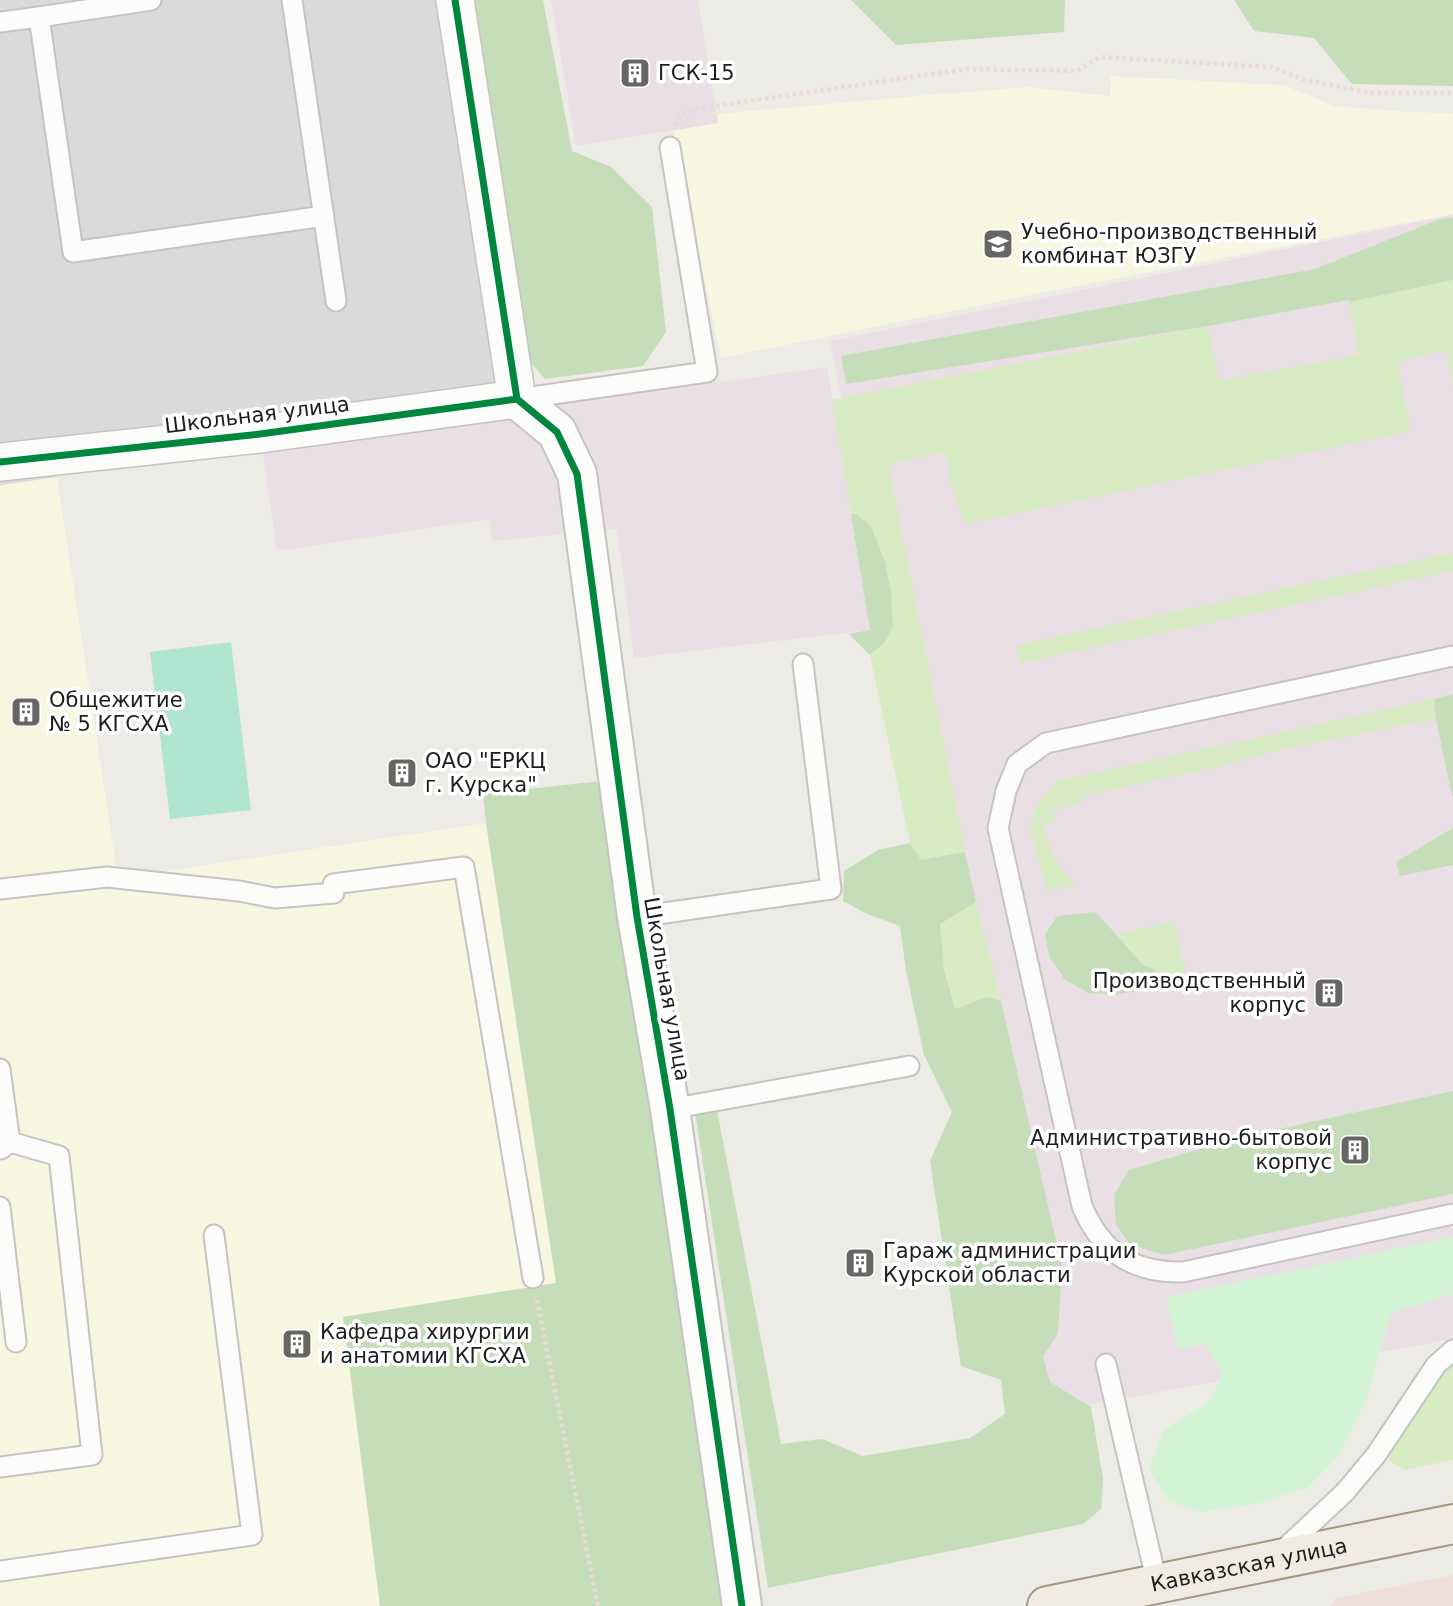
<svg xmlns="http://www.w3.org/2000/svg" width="1453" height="1606" viewBox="0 0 1453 1606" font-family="'DejaVu Sans',sans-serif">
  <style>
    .residential { fill: #dbdad8 }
    .commercial { fill: #efdedb }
    .industrial { fill: #eadfe5 }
    .education { fill: #f6f6e1 }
    .grass { fill: #d8ecc3 }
    .forest { fill: #c6ddba }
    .park { fill: #d3f4d4 }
    .pitch { fill: #b0e6d1 }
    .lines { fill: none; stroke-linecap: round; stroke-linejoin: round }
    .service-casing { stroke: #c5c4c2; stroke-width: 23 }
    .minor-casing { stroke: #c5c4c2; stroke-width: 40 }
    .tertiary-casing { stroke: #c5c4c2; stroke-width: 42 }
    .primary-casing { stroke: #a39982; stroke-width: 42 }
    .path { stroke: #ebdbd8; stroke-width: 4.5; stroke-dasharray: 3.5 3.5; stroke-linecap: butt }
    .service { stroke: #fcfcfb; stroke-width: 19 }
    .minor { stroke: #fcfcfb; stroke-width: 37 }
    .tertiary { stroke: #fcfcfb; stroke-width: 38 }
    .primary { stroke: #f1ece3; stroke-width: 38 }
    .cycleway-casing { stroke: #fff; stroke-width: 11 }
    .cycleway { stroke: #00873e; stroke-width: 7 }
    .labels { text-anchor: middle; stroke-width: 7; stroke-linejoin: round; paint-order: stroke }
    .poi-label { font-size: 21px; fill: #1e1e1e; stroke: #fff; text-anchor: start }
    .street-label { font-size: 21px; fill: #1e1e1e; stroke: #fff }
  </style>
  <rect width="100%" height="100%" fill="#ecebe6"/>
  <path class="residential" d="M 0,0 L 459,0 L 510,386 L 52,451 L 57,477 L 0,485 Z"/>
  <path class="commercial" d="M 1453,1575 L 1453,1606 L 1331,1606 L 1336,1598 Z"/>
  <g class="industrial">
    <path d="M 551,0 L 698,0 L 718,123 L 576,146 Z"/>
    <path d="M 1453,215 L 1453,1339 L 1043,1413 L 830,341 Z"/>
    <path d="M 827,367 L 870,630 L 634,658 L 617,529 L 493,541 L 489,519 L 277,551 L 262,447 Z"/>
  </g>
  <g class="education">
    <path d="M 1111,76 L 1284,85 L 1334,106 L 1405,112 L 1453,113 L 1453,214 L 1041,293 L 721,358 L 673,131 L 718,123 L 717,114 L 939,94 L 1029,87 L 1110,96 Z"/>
    <path d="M 57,477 L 118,878 L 486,823 L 556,1283 L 343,1317 L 380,1606 L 0,1606 L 0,486 Z"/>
  </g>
  <g class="grass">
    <path d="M 1453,280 L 1453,388 L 1446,350 L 1397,362 L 1411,431 L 965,524 L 951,483 L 945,452 L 888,464 L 965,852 L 921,860 L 910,843 L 870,655 L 849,634 L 870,630 L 832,400 L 1208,326 L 1219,381 L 1359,355 L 1349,302 Z"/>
    <path d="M 1453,553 L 1453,571 L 1020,663 L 1017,645 Z"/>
    <path d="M 1434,699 L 1436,719 L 1284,749 L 1221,766 L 1087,795 L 1078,804 L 1053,810 L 1055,822 L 1044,825 C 1051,855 1055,864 1077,885 L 1047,890 L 1030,829 L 1037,804 L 1058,781 Z"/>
    <path d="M 976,902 L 1001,1001 L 987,997 L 955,1009 L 944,969 L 940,924 Z"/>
    <path d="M 1174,921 L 1187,981 L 1151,989 L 1156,970 L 1142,964 L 1117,935 Z"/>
    <path d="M 1453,1363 L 1453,1460 L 1405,1470 L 1390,1461 L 1385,1444 L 1397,1419 L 1449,1365 Z"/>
  </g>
  <g class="forest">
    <path d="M 475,0 L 543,0 L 572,151 L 611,167 L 652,207 L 666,332 L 643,366 L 545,379 L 523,353 Z"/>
    <path d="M 851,0 L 1065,0 L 1064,32 L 896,45 Z"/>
    <path d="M 1234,0 L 1453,0 L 1453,86 L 1352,84 L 1314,38 L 1254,31 Z"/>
    <path d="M 1453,218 L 1453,280 L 1349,302 L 1349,300 L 1208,326 L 846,384 L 841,356 L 1315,269 L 1440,219 Z"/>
    <path d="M 851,514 L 856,514 L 871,526 L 885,562 L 891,592 L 893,626 L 884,643 L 870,655 L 849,634 L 870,630 Z"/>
    <path d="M 1453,694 L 1453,796 L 1452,796 L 1436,719 L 1434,699 Z"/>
    <path d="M 601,781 L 742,1606 L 380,1606 L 343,1317 L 556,1283 L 486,823 L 483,794 Z"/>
    <path d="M 1453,828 L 1453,865 L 1400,876 L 1396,862 Z"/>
    <path d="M 910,843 L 921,860 L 965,852 L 976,902 L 940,924 L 944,969 L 955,1009 L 987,997 L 1001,1001 L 1062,1267 L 1058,1333 L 1043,1357 L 1050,1382 L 1091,1407 L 1103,1479 L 1101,1509 L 1083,1524 L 768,1588 L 695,1112 L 717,1110 L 781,1444 L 822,1439 L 863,1456 L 970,1438 L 1005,1414 L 1001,1380 L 961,1366 L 930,1161 L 952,1112 L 924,1055 L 906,971 L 900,926 L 867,914 L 843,901 L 844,871 L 878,850 Z"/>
    <path d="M 1096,912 L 1142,964 L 1156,970 L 1151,989 L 1114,995 L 1089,993 L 1065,980 L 1049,956 L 1045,935 L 1057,916 Z"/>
    <path d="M 1453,1091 L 1453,1194 L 1164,1255 L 1129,1244 L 1116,1224 L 1114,1195 L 1129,1170 L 1234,1139 Z"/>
  </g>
  <path class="park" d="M 1453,1237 L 1453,1294 L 1391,1313 L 1366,1401 L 1339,1455 L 1309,1487 L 1255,1504 L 1200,1512 L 1169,1501 L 1149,1470 L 1163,1431 L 1209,1402 L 1222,1374 L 1205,1344 L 1178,1350 L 1166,1297 Z"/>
  <path class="pitch" d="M 231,642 L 251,810 L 170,819 L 150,652 Z"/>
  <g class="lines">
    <g class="service-casing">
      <g id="service">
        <path d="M 292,0 L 336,301"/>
        <path d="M 39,17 L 151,0"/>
        <path d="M 0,22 L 39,17 L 73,252 L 324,216"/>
        <path d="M 518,399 L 707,372 L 670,147"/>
        <path d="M 1453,656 L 1046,743 L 1017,764 L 1006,791 L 998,828 L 1082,1206 C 1102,1253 1133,1273 1183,1272 L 1453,1214"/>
        <path d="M 0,889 L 107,877 L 239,891 L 275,898 L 334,893 L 333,884 L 464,867 L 533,1278"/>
        <path d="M 637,917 L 831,889 L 803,664"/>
        <path d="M 0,1069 L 10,1142 L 1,1149"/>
        <path d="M 670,1109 L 909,1066"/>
        <path d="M 0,1207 L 16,1342"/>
        <path d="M 1106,1364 L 1157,1583"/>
        <path d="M 0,1467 L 92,1455 L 59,1156 L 10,1142"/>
        <path d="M 1280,1553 L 1345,1492 L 1376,1455 L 1436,1365 L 1453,1350"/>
        <path d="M 0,1571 L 252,1535 L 214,1235"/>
      </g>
    </g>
    <g class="minor-casing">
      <path id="minor" d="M 0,462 L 260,434 L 517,399 L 455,0"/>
    </g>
    <g class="tertiary-casing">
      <path id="tertiary" d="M 517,399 L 557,432 L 577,474 L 637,917 L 670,1109 L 742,1606"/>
    </g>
    <g class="primary-casing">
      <g id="primary">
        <path id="s1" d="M 1047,1606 L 1453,1524"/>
      </g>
    </g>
    <g class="path">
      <path d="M 675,126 L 680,117 L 694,109 L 967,69 L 1077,71 L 1100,57 L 1272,67 L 1305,80 L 1372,93 L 1453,93"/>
      <path d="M 537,1300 L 598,1606"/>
    </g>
    <use href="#service" class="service"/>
    <use href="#minor" class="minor"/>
    <use href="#tertiary" class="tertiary"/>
    <use href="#primary" class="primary"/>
    <g class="cycleway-casing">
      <g id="cycleway">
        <path d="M 517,399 L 557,432 L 577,474 L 637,917 L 670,1109 L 742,1606"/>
        <path d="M 0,462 L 260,434 L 517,399 L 455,0"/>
      </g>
    </g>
    <use href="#cycleway" class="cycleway"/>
  </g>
  <defs>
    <g id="building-square" transform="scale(1.575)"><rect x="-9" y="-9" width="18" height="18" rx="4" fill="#666664" stroke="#fff"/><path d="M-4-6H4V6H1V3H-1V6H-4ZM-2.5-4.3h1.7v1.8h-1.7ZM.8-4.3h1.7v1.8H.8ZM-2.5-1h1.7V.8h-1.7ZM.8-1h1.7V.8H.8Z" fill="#fff"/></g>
    <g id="university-square" transform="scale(1.575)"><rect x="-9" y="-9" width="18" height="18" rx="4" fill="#666664" stroke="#fff"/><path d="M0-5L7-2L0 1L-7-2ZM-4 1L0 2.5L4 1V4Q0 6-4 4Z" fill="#fff"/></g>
  </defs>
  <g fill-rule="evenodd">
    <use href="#building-square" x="635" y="73"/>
    <use href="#university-square" x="998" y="244"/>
    <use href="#building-square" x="26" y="712"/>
    <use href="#building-square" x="402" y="773"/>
    <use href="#building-square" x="1329" y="993"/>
    <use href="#building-square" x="1355" y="1150"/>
    <use href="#building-square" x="860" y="1263"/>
    <use href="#building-square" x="297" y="1344"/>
  </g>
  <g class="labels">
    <g class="poi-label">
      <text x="658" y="80">ГСК-15</text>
      <text x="1021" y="239">Учебно-производственный<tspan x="1021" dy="24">комбинат ЮЗГУ</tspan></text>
      <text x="49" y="707">Общежитие<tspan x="49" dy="24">№ 5 КГСХА</tspan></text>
      <text x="425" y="768">ОАО "ЕРКЦ<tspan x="425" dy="24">г. Курска"</tspan></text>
      <text x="1306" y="988" text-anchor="end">Производственный<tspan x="1306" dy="24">корпус</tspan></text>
      <text x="1332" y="1145" text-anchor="end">Административно-бытовой<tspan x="1332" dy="24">корпус</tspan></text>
      <text x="883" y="1258">Гараж администрации<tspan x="883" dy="24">Курской области</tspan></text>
      <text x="320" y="1339">Кафедра хирургии<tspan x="320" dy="24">и анатомии КГСХА</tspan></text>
    </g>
    <g class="street-label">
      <text transform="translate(257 415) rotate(-7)" y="7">Школьная улица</text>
      <text transform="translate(667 989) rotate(80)" y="7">Школьная улица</text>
      <text dy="7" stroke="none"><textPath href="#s1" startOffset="206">Кавказская улица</textPath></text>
    </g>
  </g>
</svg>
